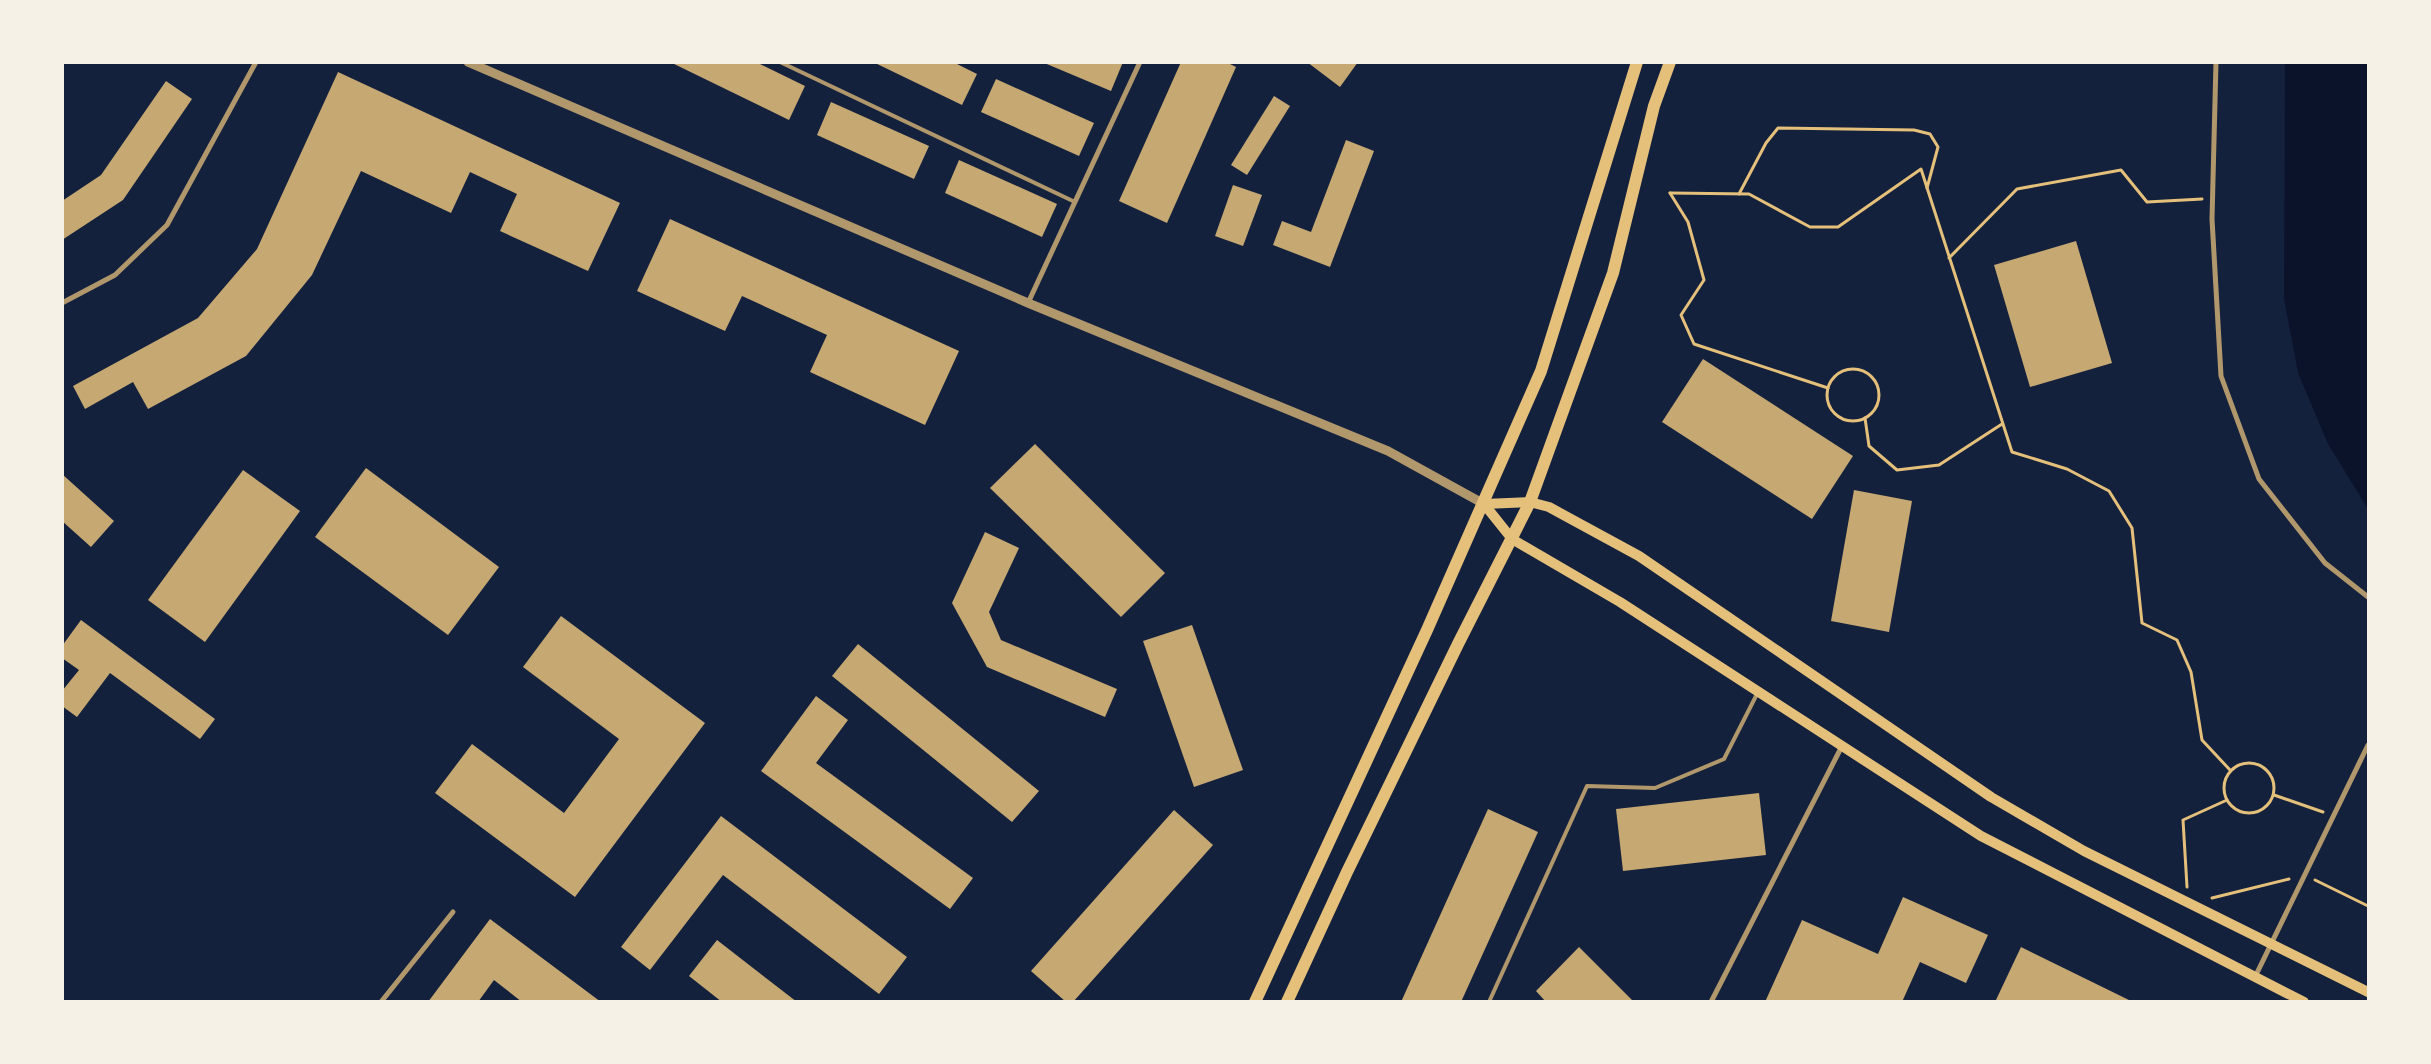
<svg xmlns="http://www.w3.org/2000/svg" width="2431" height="1064" viewBox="0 0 2431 1064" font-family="Mulish,sans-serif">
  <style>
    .water { fill: #0b132b }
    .building { fill: #c6a872 }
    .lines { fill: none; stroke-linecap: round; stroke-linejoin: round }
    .path { stroke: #e5c07b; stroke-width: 3 }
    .service { stroke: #b1986c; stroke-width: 4 }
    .minor { stroke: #b1986c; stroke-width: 5 }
    .tertiary { stroke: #b1986c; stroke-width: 9 }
    .secondary { stroke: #e5c07b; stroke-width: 10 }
    .primary { stroke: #e5c07b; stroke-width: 12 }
  </style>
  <rect width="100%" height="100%" fill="#14213d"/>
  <path class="water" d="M 2285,63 L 2368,63 L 2368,509 L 2328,444 L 2298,373 L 2284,299 Z"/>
  <g class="building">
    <path d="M 670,62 L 756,62 L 805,86 L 789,120 Z"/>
    <path d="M 873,62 L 953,62 L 977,74 L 962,105 Z"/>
    <path d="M 1042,62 L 1123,62 L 1111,91 Z"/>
    <path d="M 1181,62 L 1226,62 L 1236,67 L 1167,223 L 1119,201 Z"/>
    <path d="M 1307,62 L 1358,62 L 1340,87 Z"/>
    <path d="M 338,72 L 620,203 L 588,271 L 500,231 L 517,194 L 470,172 L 451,213 L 361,171 L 312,275 L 246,356 L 148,409 L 133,382 L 85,409 L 73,386 L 198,318 L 257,249 Z"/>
    <path d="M 996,79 L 1094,123 L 1079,156 L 981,112 Z"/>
    <path d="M 166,81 L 192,99 L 123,200 L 62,240 L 62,201 L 101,175 Z"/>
    <path d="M 1274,96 L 1290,106 L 1247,175 L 1231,165 Z"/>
    <path d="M 831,102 L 929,146 L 914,179 L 817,135 Z"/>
    <path d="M 1346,140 L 1374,151 L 1330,267 L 1273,245 L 1282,221 L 1311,232 Z"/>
    <path d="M 959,160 L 1057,204 L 1042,237 L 945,193 Z"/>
    <path d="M 1233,185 L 1262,195 L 1243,246 L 1215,236 Z"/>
    <path d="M 670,219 L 959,351 L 925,425 L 810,372 L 827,335 L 742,296 L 725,331 L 637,291 Z"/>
    <path d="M 2076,241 L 2112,363 L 2030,387 L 1994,265 Z"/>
    <path d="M 1703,359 L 1853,456 L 1812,519 L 1662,422 Z"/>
    <path d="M 1035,444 L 1165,573 L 1121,617 L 990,488 Z"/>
    <path d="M 366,468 L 499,567 L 448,635 L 315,537 Z"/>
    <path d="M 243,470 L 300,511 L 205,642 L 148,600 Z"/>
    <path d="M 62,474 L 114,521 L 91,547 L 62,521 Z"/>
    <path d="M 1854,490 L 1912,501 L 1889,632 L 1831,621 Z"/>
    <path d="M 985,532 L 1019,548 L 989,612 L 1001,640 L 1117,689 L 1105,717 L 987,667 L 952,603 Z"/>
    <path d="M 561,616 L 705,723 L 575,897 L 435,793 L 472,744 L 564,813 L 619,739 L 523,667 Z"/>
    <path d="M 81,620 L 215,719 L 200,739 L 110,673 L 77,717 L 62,706 L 62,691 L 79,670 L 62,658 L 62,646 Z"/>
    <path d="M 1192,625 L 1243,770 L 1194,787 L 1143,641 Z"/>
    <path d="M 858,644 L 1039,791 L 1012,822 L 832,676 Z"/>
    <path d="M 816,696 L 848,720 L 816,763 L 973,878 L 950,909 L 761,771 Z"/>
    <path d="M 1759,793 L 1766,855 L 1623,871 L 1616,809 Z"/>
    <path d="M 1488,809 L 1538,832 L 1461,1002 L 1401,1002 Z"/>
    <path d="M 1174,810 L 1213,845 L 1073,1002 L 1066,1002 L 1031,971 Z"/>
    <path d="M 721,816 L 907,957 L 879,994 L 723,875 L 650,970 L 621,947 Z"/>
    <path d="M 1903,897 L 1988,935 L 1966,983 L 1920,962 L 1902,1002 L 1765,1002 L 1802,920 L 1878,954 Z"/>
    <path d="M 490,919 L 601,1002 L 522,1002 L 494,980 L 478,1002 L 428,1002 Z"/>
    <path d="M 717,940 L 797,1002 L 722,1002 L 689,976 Z"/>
    <path d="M 1579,947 L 1634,1002 L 1546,1002 L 1536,991 Z"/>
    <path d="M 2021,947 L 2133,1002 L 1995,1002 Z"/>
  </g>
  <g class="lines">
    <g class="path">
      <path d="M 1670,193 L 1749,194 L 1810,227 L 1838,227 L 1921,169 L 2012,452 L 2067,469 L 2109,491 L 2132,528 L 2142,623 L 2177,640 L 2191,672 L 2202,740 L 2230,770"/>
      <path d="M 1670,193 L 1688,222 L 1704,280 L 1681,315 L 1694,344 L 1828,388"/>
      <path d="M 1739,194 L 1766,143 L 1778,128 L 1914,130 L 1930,134 L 1938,147 L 1927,188"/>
      <path d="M 1949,258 L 2017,189 L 2121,170 L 2147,202 L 2202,199"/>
      <circle cx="1853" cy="395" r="26"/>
      <path d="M 1865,418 L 1869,446 L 1897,470 L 1939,465 L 2002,424"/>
      <circle cx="2249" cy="788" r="25"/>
      <path d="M 2274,795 L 2323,812"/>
      <path d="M 2315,880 L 2368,906"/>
      <path d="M 2187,887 L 2183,820 L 2227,800"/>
      <path d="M 2212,898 L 2289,879"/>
    </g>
    <g class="service">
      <path d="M 780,62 L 1075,202"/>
      <path d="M 1489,1002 L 1587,786 L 1655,788 L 1724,759 L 1758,692"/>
    </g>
    <g class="minor">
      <path d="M 2216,62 L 2212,219 L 2221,376 L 2259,479 L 2325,563 L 2368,597"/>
      <path d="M 62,303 L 115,275 L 167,225 L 256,62"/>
      <path d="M 1028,303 L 1140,62"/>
      <path d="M 2255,977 L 2368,745"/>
      <path d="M 381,1002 L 453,912"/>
      <path d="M 1711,1002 L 1842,746"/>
    </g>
    <path class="tertiary" d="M 468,62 L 1028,303 L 1388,451 L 1484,504"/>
    <g class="secondary">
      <path d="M 1484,504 L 1530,502 L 1549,507 L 1639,556 L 1991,797 L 2084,851 L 2368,992"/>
      <path d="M 1484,504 L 1512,539 L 1620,602 L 1981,836 L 2304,1002"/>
    </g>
    <g class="primary">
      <path d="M 1255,1002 L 1427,630 L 1541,371 L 1637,62"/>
      <path d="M 1287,1002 L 1347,872 L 1458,644 L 1530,502 L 1613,273 L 1654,106 L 1670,62"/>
    </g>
  </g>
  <rect width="2431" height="1064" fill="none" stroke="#f6f1e7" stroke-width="128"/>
</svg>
